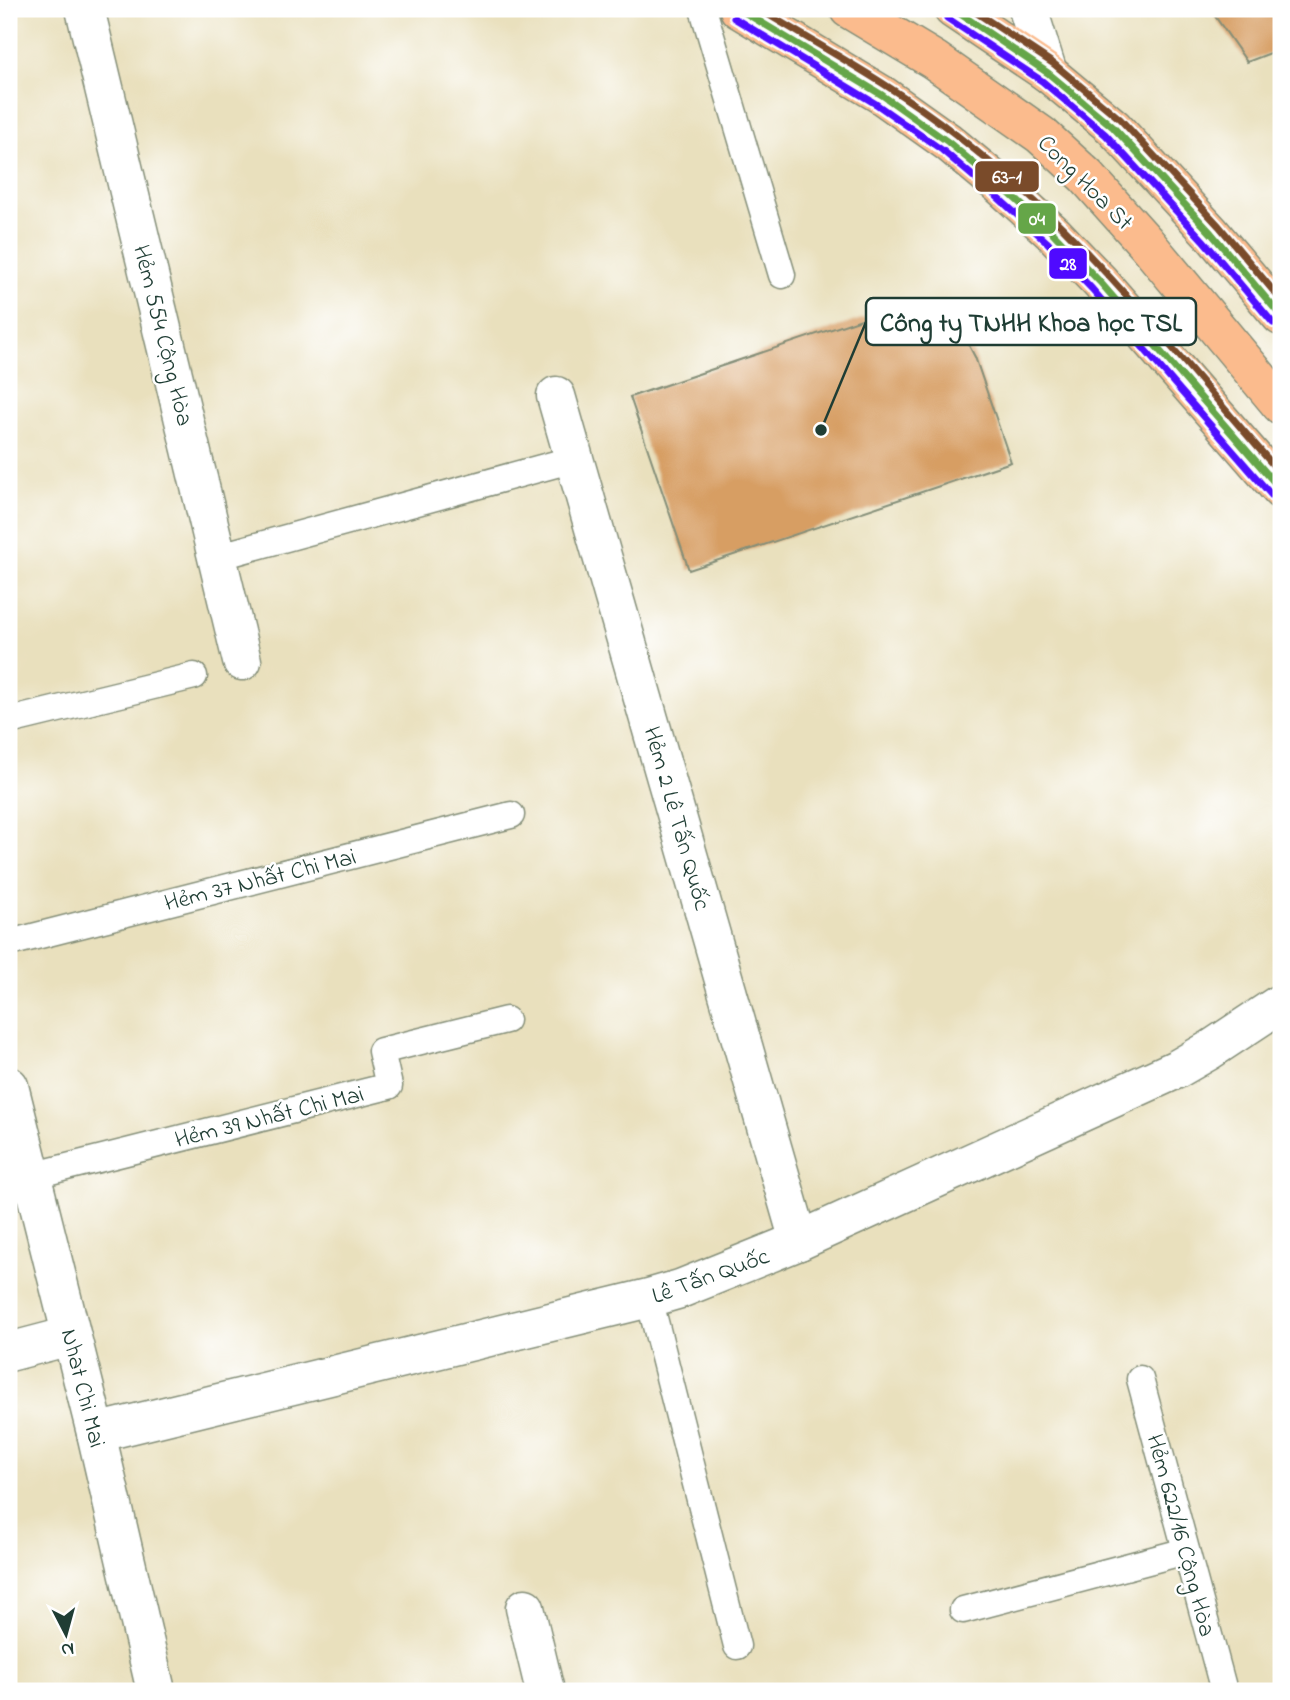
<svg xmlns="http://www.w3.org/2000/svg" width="1290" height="1700" viewBox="0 0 1290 1700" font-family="'Indie Flower',sans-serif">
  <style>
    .building { fill: #d79e63 }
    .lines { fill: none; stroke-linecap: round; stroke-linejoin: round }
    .service-casing { stroke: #848e78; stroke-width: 29 }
    .minor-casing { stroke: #848e78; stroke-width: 41 }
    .primary-casing { stroke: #848e78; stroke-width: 41 }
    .service { stroke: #fff; stroke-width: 26 }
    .minor { stroke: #fff; stroke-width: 38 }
    .primary { stroke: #fbbb8d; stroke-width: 38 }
    .bus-1-casing { stroke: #fff; stroke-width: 12 }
    .bus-2-casing { stroke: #fff; stroke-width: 12 }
    .bus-3-casing { stroke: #fff; stroke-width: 12 }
    .bus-1 { stroke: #65a648; stroke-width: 7 }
    .bus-2 { stroke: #4f0aff; stroke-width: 7 }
    .bus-3 { stroke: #7a4b2a; stroke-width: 7 }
    .labels { text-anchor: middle; stroke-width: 5; stroke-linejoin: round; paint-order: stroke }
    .street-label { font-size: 24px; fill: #1f3d34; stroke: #fff }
    .leader { fill: none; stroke: #1f3d34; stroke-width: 2.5 }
    .callout-dot { fill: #1f3d34; stroke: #fff; stroke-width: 2.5 }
    .callout { fill: #fff; stroke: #1f3d34; stroke-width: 2.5 }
    .callout-label { font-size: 26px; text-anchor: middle; font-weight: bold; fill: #1f3d34 }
    .line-badge { stroke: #fff; stroke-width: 2.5 }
    .badge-label { font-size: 19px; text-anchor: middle; font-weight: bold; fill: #fff }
  </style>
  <rect width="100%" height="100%" fill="#fff"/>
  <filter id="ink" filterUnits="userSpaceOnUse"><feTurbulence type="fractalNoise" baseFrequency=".0143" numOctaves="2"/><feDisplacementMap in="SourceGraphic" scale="14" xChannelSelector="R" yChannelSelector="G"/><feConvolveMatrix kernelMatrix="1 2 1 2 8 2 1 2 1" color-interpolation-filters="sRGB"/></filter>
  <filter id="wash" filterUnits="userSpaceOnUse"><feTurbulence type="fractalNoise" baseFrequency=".00686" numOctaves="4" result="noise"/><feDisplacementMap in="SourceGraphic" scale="28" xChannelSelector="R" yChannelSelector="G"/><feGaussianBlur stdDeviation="1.57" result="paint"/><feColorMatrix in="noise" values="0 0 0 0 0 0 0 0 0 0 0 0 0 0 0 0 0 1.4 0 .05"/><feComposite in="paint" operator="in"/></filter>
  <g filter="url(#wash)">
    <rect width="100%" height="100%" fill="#e9e0bd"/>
    <g id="blocks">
      <g class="building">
        <path d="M 1210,9 L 1281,9 L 1281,49 L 1247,62 Z"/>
        <path d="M 903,305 L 921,308 L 939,314 L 953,323 L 963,334 L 975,357 L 1011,462 L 689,570 L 630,397 Z"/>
      </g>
    </g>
  </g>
  <g filter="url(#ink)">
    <use href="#blocks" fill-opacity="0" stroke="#848e78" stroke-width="2"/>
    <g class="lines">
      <g class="service-casing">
        <g id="service">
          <path d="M 703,9 L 782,275"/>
          <path d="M 217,557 L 574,459"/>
          <path d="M 9,721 L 194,676"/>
          <path d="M 9,943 L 511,815"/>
          <path d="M 31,1176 L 389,1086 L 381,1051 L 506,1020"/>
          <path d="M 649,1298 L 737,1646"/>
          <path d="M 1140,1379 L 1224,1691"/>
          <path d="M 963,1610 L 1186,1551"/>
        </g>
      </g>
      <g class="minor-casing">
        <g id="minor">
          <path d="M 85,9 L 242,661"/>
          <path d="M 1028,9 L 1048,73"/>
          <path d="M 556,396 L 799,1241"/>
          <path d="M 9,1086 L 96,1433 L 156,1691"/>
          <path d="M 9,1352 L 70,1336"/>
          <path d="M 96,1433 L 649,1298 L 680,1289 L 799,1241 L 1177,1069 L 1210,1050 L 1281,1003"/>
          <path d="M 525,1608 L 545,1691"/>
        </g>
      </g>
      <g class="primary-casing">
        <g id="primary">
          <path d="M 739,9 L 882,95 L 948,142 L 1001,186 L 1054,234 L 1100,282 L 1281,490"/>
          <path d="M 849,9 L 934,60 L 1041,135 L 1086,176 L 1146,243 L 1281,405"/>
          <path d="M 953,9 L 1048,73 L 1113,127 L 1211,233 L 1281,316"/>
        </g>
      </g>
      <use href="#service" class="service"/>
      <use href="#minor" class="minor"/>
      <use href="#primary" class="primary"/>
      <g class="bus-1-casing">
        <g id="bus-1">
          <path d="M 739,9 L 882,95 L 948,142 L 1001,186 L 1054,234 L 1100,282 L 1281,490"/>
          <path d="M 953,9 L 1048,73 L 1113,127 L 1211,233 L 1281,316"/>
        </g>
      </g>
      <g class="bus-2-casing">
        <g id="bus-2">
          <path d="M 734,18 L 876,104 L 942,150 L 994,194 L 1047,242 L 1092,289 L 1273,497"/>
          <path d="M 947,18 L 1042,81 L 1106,135 L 1203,240 L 1273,323"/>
        </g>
      </g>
      <g class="bus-3-casing">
        <g id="bus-3">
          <path d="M 759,9 C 825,49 894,86 955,134 C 993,164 1030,195 1063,228 C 1140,306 1209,392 1281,474"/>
          <path d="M 971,9 L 1054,64 L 1120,119 L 1219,226 L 1281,300"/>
        </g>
      </g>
      <use href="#bus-1" class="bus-1"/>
      <use href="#bus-2" class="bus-2"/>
      <use href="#bus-3" class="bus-3"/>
    </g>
  </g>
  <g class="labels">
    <g class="street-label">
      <text transform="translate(1086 182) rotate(45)" y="8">Cong Hoa St</text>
      <text transform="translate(164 335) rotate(76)" y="8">Hẻm 554 Cộng Hòa</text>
      <text transform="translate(678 818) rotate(74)" y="8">Hẻm 2 Lê Tấn Quốc</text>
      <text transform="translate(260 879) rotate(-14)" y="8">Hẻm 37 Nhất Chi Mai</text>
      <text transform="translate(269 1116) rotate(-14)" y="8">Hẻm 39 Nhất Chi Mai</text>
      <text transform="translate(710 1275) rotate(-20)" y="8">Lê Tấn Quốc</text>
      <text transform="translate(84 1388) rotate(76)" y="8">Nhat Chi Mai</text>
      <text transform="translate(1182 1535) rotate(75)" y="8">Hẻm 622/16 Cộng Hòa</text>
    </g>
  </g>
  <path class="leader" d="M821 430L866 322"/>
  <circle class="callout-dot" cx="821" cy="430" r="7"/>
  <rect class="callout" x="866" y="298" width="330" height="47" rx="7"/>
  <g class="callout-label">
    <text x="1031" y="331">Công ty TNHH Khoa học TSL</text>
  </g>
  <g class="line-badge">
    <rect x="974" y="160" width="66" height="33" rx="7" fill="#7a4b2a"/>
    <rect x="1017" y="202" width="40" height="33" rx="7" fill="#65a648"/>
    <rect x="1048" y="247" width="40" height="33" rx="7" fill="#4f0aff"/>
  </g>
  <g class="badge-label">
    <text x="1007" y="183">63-1</text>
    <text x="1037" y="225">04</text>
    <text x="1068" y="270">28</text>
  </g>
  <rect width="1290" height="1700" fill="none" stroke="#fff" stroke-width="35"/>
  <g transform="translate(66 1634) rotate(174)" stroke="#ffffff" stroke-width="5" paint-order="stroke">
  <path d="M0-5L12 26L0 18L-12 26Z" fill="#1f3d34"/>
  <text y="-10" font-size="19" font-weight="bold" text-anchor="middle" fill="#1f3d34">N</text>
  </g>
</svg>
